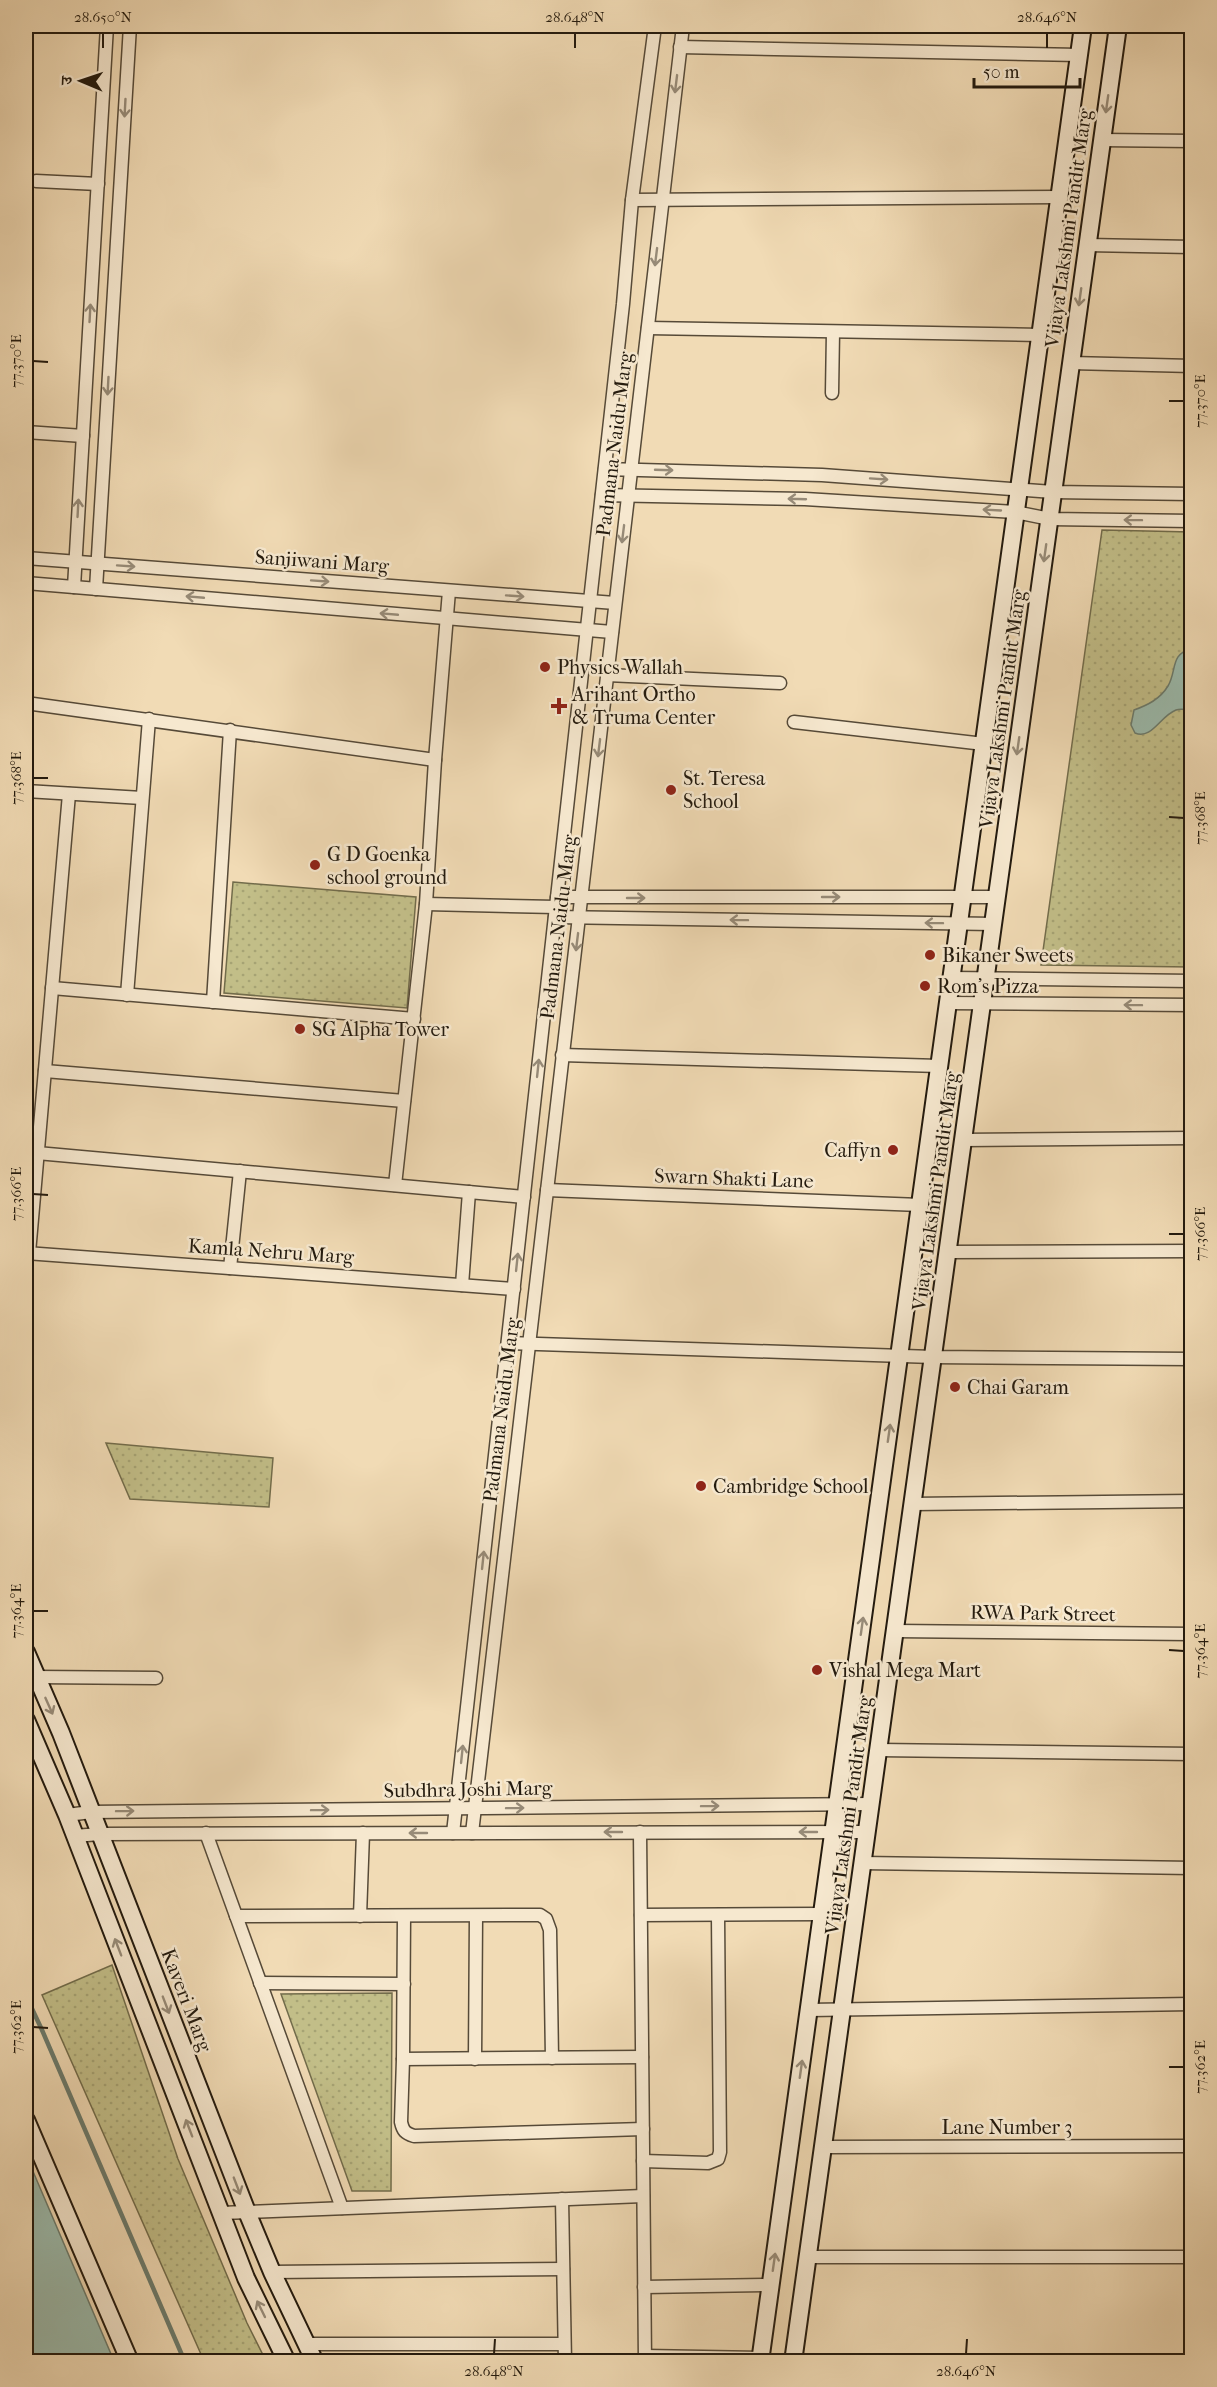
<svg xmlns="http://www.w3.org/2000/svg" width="1217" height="2387" viewBox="0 0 1217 2387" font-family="'IM FELL French Canon','Noto Serif Devanagari',serif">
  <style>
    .park { fill: url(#park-dots); stroke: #726c4b; stroke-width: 1.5 }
    .water { fill: #9bbbad; stroke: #6b7b6d; stroke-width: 1.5 }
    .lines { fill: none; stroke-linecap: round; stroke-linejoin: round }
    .stream { stroke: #6b7b6d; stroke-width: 4.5 }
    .street-casing { stroke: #564a38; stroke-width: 15 }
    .secondary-casing { stroke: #231a0e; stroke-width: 20 }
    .street { stroke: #f6e8cf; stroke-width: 12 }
    .secondary { stroke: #f6e8cf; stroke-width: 16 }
    .oneway { stroke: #978b78 }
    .ticks { fill: none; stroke: #231a0e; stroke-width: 2 }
    .poi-dot { fill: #8f2418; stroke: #f6e8cf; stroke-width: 2 }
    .labels { text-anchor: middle; stroke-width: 5; stroke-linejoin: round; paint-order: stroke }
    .street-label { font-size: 20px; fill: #231a0e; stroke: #f6e8cf }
    .poi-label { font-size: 20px; fill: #231a0e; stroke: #f6e8cf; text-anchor: start }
    .neatline { fill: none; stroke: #231a0e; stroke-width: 2 }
    .ticks-label { font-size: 15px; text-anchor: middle; fill: #231a0e }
  </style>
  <defs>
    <pattern id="park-dots" width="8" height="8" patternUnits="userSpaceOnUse" patternTransform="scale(1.5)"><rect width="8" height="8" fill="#c2be88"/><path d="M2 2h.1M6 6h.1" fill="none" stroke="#a6a374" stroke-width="1.8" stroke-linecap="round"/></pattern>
  </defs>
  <rect width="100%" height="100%" fill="#f1dbb5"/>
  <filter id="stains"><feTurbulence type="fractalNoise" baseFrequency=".00333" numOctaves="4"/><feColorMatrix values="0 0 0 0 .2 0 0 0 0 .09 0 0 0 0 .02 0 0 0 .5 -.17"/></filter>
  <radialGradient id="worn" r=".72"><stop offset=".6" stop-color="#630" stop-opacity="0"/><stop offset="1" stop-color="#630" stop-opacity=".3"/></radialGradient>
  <g class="park">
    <path d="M 1102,530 L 1191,532 L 1191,967 L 1041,965 Z"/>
    <path d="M 233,882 L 416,897 L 407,1008 L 224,993 Z"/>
    <path d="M 106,1443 L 273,1458 L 269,1507 L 130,1499 Z"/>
    <path d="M 112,1965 L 178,2159 L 247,2323 L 266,2361 L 204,2361 L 42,1995 Z"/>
    <path d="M 392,1993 L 391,2191 L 352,2191 L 281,1994 Z"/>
  </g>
  <g class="water">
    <path d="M 1191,649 L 1191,710 C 1187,710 1181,708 1176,710 C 1160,716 1152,740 1135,733 L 1131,725 L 1134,710 C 1148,705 1160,699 1168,686 C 1177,671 1170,654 1191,649 Z"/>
    <path d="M 26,2155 L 114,2361 L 26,2361 Z"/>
  </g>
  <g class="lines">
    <path class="stream" d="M 26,1996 L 42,2030 L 185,2362"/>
    <g class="street-casing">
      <g id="street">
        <path d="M 680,47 L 1079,55"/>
        <path d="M 1102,140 L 1192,141"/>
        <path d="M 36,181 L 98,184"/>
        <path d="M 632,200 L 1059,197"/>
        <path d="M 1087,245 L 1192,247"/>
        <path d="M 648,328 L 1040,335"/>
        <path d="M 1071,363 L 1192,366"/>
        <path d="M 832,393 L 833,332"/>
        <path d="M 26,432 L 83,436"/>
        <path d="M 605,469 L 822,475 L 1053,492 L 1192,494"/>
        <path d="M 602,495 L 805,499 L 1015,512 L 1050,519 L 1192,521"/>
        <path d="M 26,558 L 615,603"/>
        <path d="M 26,583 L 612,632"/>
        <path d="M 74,587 L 107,26"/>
        <path d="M 96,589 L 130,26"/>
        <path d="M 607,675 L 780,683"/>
        <path d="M 26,703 L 435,760"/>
        <path d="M 794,722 L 984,744"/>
        <path d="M 26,791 L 142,798"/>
        <path d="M 557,897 L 996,897"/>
        <path d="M 426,904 L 556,907"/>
        <path d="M 555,917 L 993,924"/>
        <path d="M 951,978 L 1192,981"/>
        <path d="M 52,988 L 414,1019"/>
        <path d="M 127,995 L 149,719"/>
        <path d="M 213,1002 L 230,730"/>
        <path d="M 948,1003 L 1192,1005"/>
        <path d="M 562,1055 L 939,1066"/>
        <path d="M 45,1071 L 404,1101"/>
        <path d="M 963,1140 L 1192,1138"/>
        <path d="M 37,1153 L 524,1197"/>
        <path d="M 395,1185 L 426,904 L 435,760 L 449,591"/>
        <path d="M 547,1190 L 920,1205"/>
        <path d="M 947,1252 L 1192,1251"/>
        <path d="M 26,1253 L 514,1289"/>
        <path d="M 29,1253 L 69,794"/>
        <path d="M 230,1268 L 240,1171"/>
        <path d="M 462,1285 L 469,1192"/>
        <path d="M 508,1343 L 933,1357 L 1192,1359"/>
        <path d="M 912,1504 L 1192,1501"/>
        <path d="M 895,1631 L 1192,1634"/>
        <path d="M 36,1677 L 156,1678"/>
        <path d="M 878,1750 L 1192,1754"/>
        <path d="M 67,1815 L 91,1812 L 871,1804"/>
        <path d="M 640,1832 L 645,2362"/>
        <path d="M 206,1833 L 342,2208"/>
        <path d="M 453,1833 L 623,304 L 632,200 L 655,26"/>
        <path d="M 472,1833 L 683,26"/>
        <path d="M 74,1836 L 100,1834 L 867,1832"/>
        <path d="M 862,1863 L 1192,1868"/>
        <path d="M 641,1915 L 822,1914"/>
        <path d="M 236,1916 L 540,1915 L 546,1919 L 550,1930 L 552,2058"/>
        <path d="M 360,1916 L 363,1833"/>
        <path d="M 404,1916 L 403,2059 L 401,2122 C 403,2131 405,2133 414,2136 L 643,2129"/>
        <path d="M 260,1983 L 404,1984"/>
        <path d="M 809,2010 L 1192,2004"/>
        <path d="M 403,2059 L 642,2057"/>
        <path d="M 475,2059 L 476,1916"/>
        <path d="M 823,2147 L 1192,2146"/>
        <path d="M 643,2161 L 708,2163 L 718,2159 L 720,2152 L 718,1915"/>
        <path d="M 562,2199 L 565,2362"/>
        <path d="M 222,2213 L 643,2196"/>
        <path d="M 808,2257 L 1192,2257"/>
        <path d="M 272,2272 L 563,2269"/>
        <path d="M 644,2287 L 771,2285"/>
        <path d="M 307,2344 L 564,2344"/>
        <path d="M 645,2356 L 761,2358"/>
      </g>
    </g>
    <g class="secondary-casing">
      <g id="secondary">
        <path d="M 26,1652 L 61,1733 L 247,2212 L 272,2272 L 315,2362"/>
        <path d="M 26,1720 L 67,1815 L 246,2278 L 287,2362"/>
        <path d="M 26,2120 L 130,2362"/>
        <path d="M 760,2362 L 1083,26"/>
        <path d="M 793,2362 L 1118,26"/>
      </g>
    </g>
    <use href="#street" class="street"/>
    <use href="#secondary" class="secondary"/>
  </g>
  <defs><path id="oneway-shaft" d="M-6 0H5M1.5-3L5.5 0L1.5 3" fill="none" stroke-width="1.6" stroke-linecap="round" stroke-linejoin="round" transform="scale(1.5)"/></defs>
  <g class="oneway">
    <use href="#oneway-shaft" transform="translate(676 84) rotate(97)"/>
    <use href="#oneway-shaft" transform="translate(1107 104) rotate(98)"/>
    <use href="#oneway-shaft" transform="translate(125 108) rotate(93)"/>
    <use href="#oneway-shaft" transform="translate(656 257) rotate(97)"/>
    <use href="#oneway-shaft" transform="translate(1080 297) rotate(98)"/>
    <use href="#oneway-shaft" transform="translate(90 313) rotate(-87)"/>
    <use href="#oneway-shaft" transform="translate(108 386) rotate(93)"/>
    <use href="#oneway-shaft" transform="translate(664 470) rotate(2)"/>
    <use href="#oneway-shaft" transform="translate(879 479) rotate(4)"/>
    <use href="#oneway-shaft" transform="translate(797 499) rotate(-178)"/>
    <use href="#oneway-shaft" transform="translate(78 508) rotate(-87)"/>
    <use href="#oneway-shaft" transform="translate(992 510) rotate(-177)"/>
    <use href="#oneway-shaft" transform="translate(1133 520) rotate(-179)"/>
    <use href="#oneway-shaft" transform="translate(623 534) rotate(97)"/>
    <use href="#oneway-shaft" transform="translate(1045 553) rotate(98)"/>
    <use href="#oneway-shaft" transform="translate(126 566) rotate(4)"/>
    <use href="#oneway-shaft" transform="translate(320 581) rotate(4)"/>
    <use href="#oneway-shaft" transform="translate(515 596) rotate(4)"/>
    <use href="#oneway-shaft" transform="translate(195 597) rotate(-175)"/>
    <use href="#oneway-shaft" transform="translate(389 614) rotate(-175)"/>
    <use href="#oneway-shaft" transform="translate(1018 746) rotate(98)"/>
    <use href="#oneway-shaft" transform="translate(599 748) rotate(97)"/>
    <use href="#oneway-shaft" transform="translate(831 897)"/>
    <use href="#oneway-shaft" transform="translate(636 898)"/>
    <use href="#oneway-shaft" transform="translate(739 920) rotate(-179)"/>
    <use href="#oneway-shaft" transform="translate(934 923) rotate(-179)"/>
    <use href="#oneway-shaft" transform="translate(577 942) rotate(97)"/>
    <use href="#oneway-shaft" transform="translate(1133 1005) rotate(-179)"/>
    <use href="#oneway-shaft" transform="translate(538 1068) rotate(-84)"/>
    <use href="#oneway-shaft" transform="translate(517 1262) rotate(-84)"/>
    <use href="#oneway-shaft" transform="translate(889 1433) rotate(-82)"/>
    <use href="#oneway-shaft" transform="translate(483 1560) rotate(-84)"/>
    <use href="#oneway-shaft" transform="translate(862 1626) rotate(-82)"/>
    <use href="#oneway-shaft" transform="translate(49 1706) rotate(66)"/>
    <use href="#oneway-shaft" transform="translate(462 1754) rotate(-84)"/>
    <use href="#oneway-shaft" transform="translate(710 1806) rotate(-1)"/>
    <use href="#oneway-shaft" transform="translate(515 1808) rotate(-1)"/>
    <use href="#oneway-shaft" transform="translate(320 1810) rotate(-1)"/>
    <use href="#oneway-shaft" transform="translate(125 1811) rotate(-1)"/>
    <use href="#oneway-shaft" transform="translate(613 1832) rotate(180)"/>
    <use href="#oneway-shaft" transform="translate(808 1832) rotate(180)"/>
    <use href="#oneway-shaft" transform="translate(418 1833) rotate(180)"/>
    <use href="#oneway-shaft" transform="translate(118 1947) rotate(-111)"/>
    <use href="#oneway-shaft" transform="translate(166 2005) rotate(69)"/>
    <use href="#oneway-shaft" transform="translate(801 2069) rotate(-82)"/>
    <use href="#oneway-shaft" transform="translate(189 2128) rotate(-111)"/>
    <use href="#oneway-shaft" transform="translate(237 2186) rotate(69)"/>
    <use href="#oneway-shaft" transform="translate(774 2262) rotate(-82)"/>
    <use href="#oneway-shaft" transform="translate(261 2309) rotate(-116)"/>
  </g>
  <path class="ticks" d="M 103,48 L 103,33M 575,48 L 575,33M 1047,48 L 1047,33M 33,361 L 48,362M 1169,401 L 1184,401M 33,778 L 48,778M 1169,817 L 1184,818M 33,1194 L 48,1195M 1169,1234 L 1184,1234M 33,1611 L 48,1611M 1169,1650 L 1184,1651M 33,2027 L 48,2028M 1169,2067 L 1184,2067M 494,2354 L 495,2339M 966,2354 L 967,2339"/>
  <g class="poi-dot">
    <circle cx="545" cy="667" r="6"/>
    <path d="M556 697h6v6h6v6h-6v6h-6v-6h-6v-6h6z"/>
    <circle cx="671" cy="790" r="6"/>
    <circle cx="315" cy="865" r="6"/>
    <circle cx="930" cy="955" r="6"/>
    <circle cx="925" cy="986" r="6"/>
    <circle cx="300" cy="1029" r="6"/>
    <circle cx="893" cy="1150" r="6"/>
    <circle cx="955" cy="1387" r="6"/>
    <circle cx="701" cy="1486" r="6"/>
    <circle cx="817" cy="1670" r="6"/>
  </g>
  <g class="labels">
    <g class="street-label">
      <text transform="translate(1068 228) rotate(-82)" y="7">Vijaya Lakshmi Pandit Marg</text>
      <text transform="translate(614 444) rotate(-83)" y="7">Padmana Naidu Marg</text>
      <text transform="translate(322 561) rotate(4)" y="7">Sanjiwani Marg</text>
      <text transform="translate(1002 709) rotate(-82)" y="7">Vijaya Lakshmi Pandit Marg</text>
      <text transform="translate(558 927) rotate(-83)" y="7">Padmana Naidu Marg</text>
      <text transform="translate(734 1178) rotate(2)" y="7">Swarn Shakti Lane</text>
      <text transform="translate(935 1191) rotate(-82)" y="7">Vijaya Lakshmi Pandit Marg</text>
      <text transform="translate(271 1251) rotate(4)" y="7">Kamla Nehru Marg</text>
      <text transform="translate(501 1410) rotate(-83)" y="7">Padmana Naidu Marg</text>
      <text transform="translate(1043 1613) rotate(1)" y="7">RWA Park Street</text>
      <text transform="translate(468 1789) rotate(-1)" y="7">Subdhra Joshi Marg</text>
      <text transform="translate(848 1815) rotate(-82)" y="7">Vijaya Lakshmi Pandit Marg</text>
      <text transform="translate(187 2000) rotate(69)" y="7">Kaveri Marg</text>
      <text x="1007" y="2134">Lane Number 3</text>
    </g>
    <g class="poi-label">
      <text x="557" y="674">Physics Wallah</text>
      <text x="572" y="701">Arihant Ortho<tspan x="572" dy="23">&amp; Truma Center</tspan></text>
      <text x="683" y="785">St. Teresa<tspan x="683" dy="23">School</tspan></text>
      <text x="327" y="861">G D Goenka<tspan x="327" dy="23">school ground</tspan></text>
      <text x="942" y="962">Bikaner Sweets</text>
      <text x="937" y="993">Rom's Pizza</text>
      <text x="312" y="1036">SG Alpha Tower</text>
      <text x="881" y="1157" text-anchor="end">Caffyn</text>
      <text x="967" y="1394">Chai Garam</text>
      <text x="713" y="1493">Cambridge School</text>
      <text x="829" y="1677">Vishal Mega Mart</text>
    </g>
  </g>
  <rect width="1217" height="2387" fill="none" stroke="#f1dbb5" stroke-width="66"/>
  <g transform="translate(81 81) rotate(272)" stroke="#f6e8cf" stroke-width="4.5" paint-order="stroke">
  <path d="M0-4.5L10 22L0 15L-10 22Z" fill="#231a0e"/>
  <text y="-9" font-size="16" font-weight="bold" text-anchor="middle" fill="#231a0e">उ</text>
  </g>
  <path d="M974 78v9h106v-9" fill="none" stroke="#231a0e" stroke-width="3"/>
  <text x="983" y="78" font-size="18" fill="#231a0e" stroke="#f6e8cf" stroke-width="4.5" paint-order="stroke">50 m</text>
  <rect x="33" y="33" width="1151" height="2321" class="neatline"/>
  <g class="ticks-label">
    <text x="103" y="22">28.650°N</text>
    <text x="575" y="22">28.648°N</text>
    <text x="1047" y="22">28.646°N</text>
    <text transform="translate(16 361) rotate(-90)" y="5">77.370°E</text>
    <text transform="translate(1200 401) rotate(-90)" y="5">77.370°E</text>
    <text transform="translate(16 778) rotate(-90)" y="5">77.368°E</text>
    <text transform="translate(1200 818) rotate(-90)" y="5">77.368°E</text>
    <text transform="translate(16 1194) rotate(-90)" y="5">77.366°E</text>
    <text transform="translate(1200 1234) rotate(-90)" y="5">77.366°E</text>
    <text transform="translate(16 1611) rotate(-90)" y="5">77.364°E</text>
    <text transform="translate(1200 1651) rotate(-90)" y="5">77.364°E</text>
    <text transform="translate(16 2027) rotate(-90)" y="5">77.362°E</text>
    <text transform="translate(1200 2067) rotate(-90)" y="5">77.362°E</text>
    <text x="494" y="2376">28.648°N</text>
    <text x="966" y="2376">28.646°N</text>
  </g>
  <rect width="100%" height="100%" filter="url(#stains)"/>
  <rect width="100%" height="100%" fill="url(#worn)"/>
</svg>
